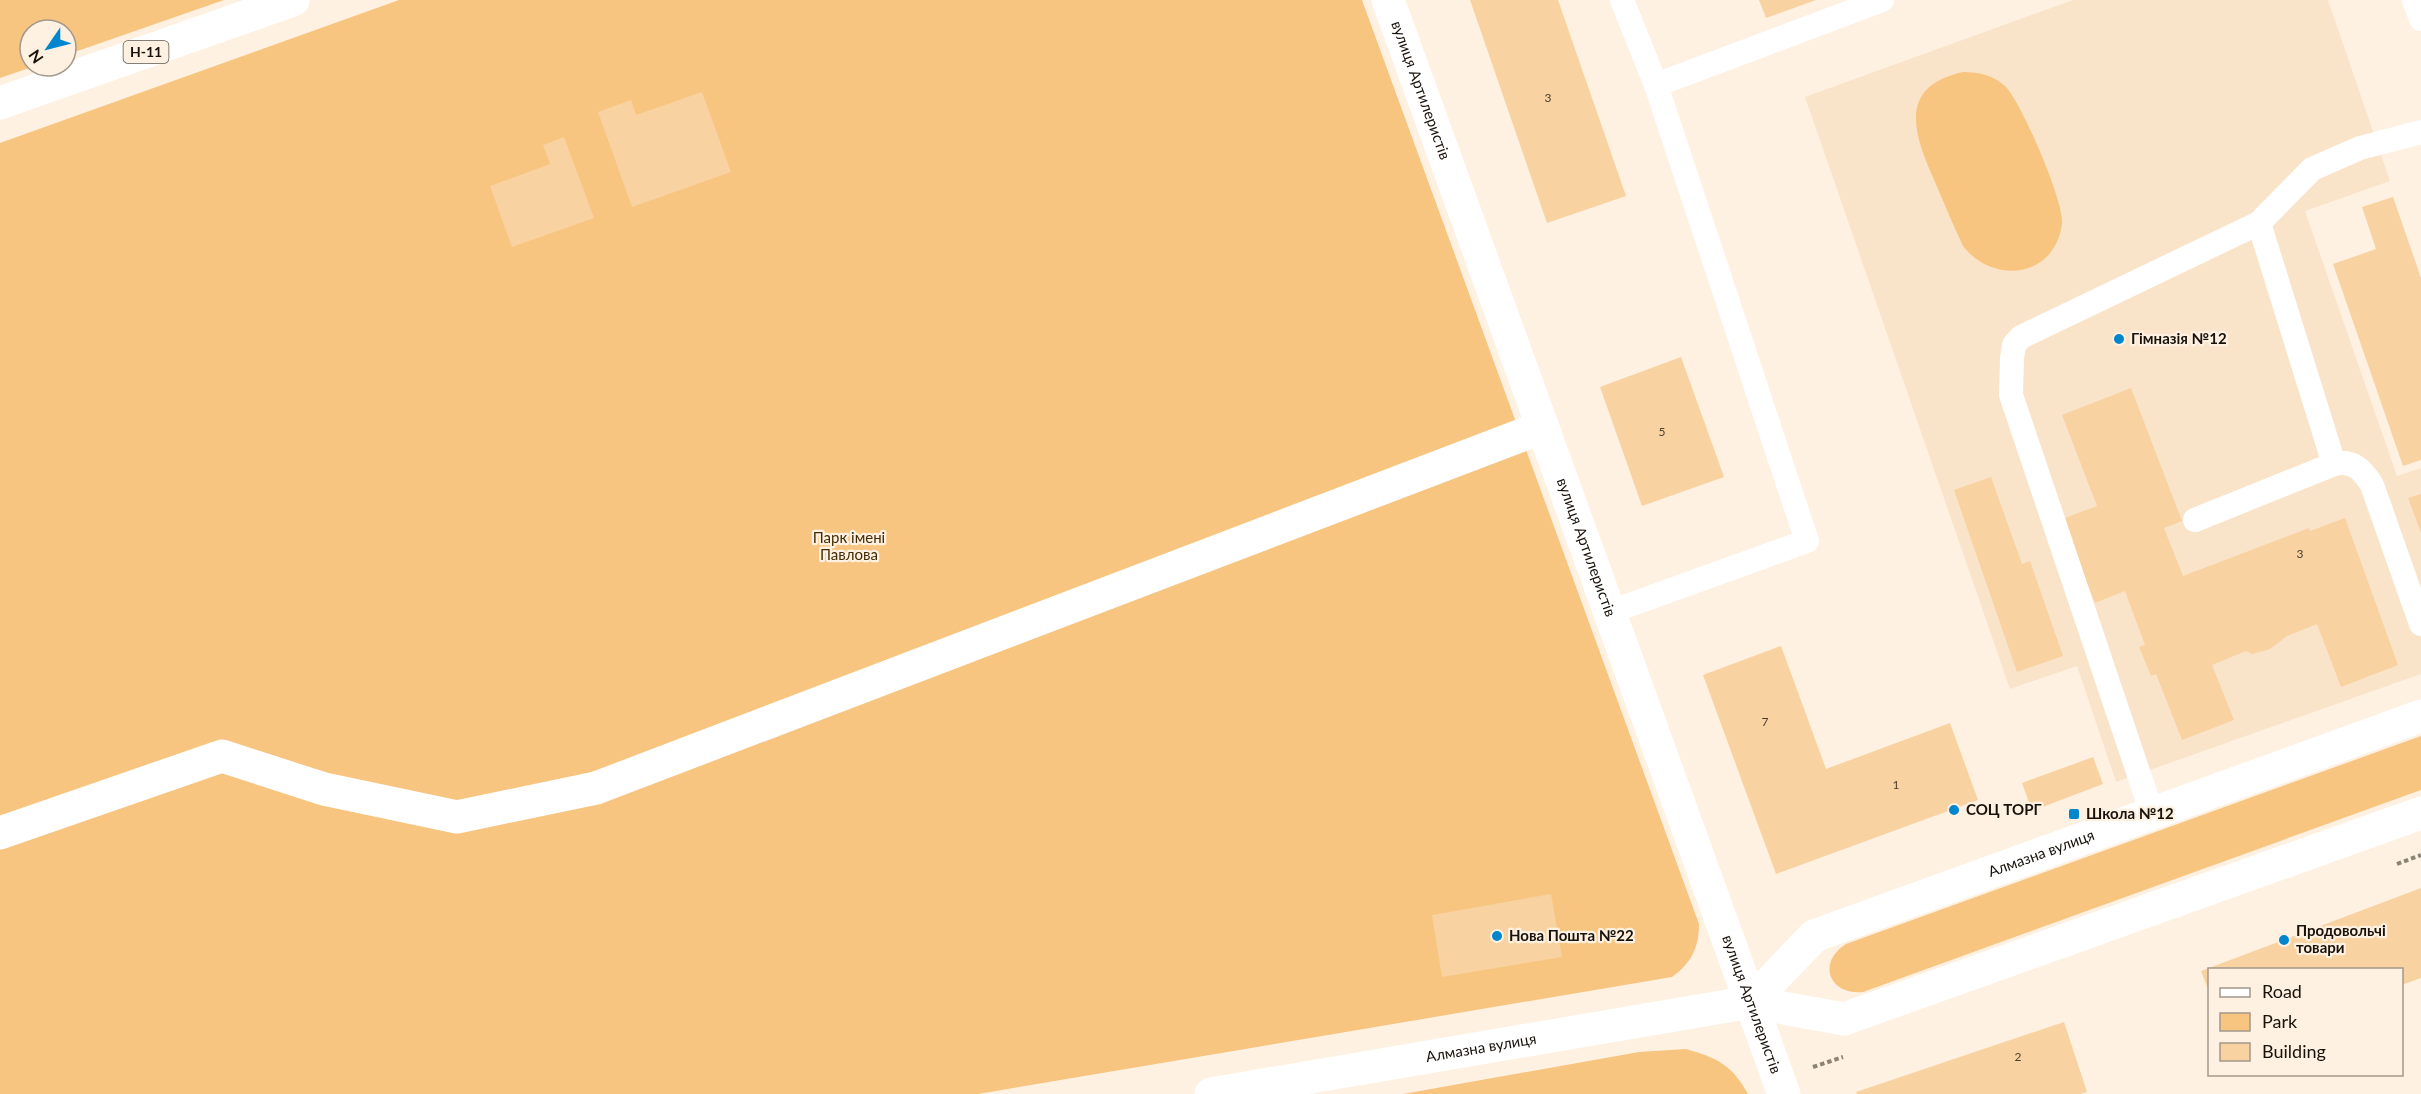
<svg xmlns="http://www.w3.org/2000/svg" width="2421" height="1094" viewBox="0 0 2421 1094" font-family="Lato,sans-serif">
  <style>
    .built { fill: #f9e4ca }
    .green { fill: #f8c580 }
    .building { fill: #f8d2a1 }
    .lines { fill: none; stroke-linecap: round; stroke-linejoin: round }
    .path { stroke: #8c8377; stroke-width: 4; stroke-dasharray: 4.5 3; stroke-linecap: butt }
    .lane { stroke: #fff; stroke-width: 24 }
    .street { stroke: #fff; stroke-width: 33 }
    .secondary { stroke: #fff; stroke-width: 33 }
    .primary { stroke: #fff; stroke-width: 33 }
    .poi-dot { fill: #0086cd; stroke: #fef1e1; stroke-width: 2 }
    .labels { text-anchor: middle; stroke-width: 4.5; stroke-linejoin: round; paint-order: stroke }
    .number-label { font-size: 12px; fill: #504230 }
    .shield { fill: #fef1e1; stroke: #5d554b; stroke-width: 1.5 }
    .shield-label { font-size: 14px; font-weight: bold; fill: #18120b }
    .street-label { font-size: 15px; fill: #18120b; stroke: #fef1e1 }
    .poi-label { font-size: 15px; font-weight: bold; fill: #18120b; stroke: #fef1e1; text-anchor: start }
    .park-label { font-size: 15px; fill: #442b04; stroke: #fef1e1 }
  </style>
  <rect width="100%" height="100%" fill="#fef1e1"/>
  <path class="built" d="M 2073,0 L 2328,0 L 2390,181 L 2305,211 L 2397,476 L 2421,468 L 2421,674 L 2116,782 L 2077,666 L 2010,689 L 1805,97 Z"/>
  <g class="green">
    <path d="M 0,0 L 224,0 L 66,55 L 66,30 L 30,30 L 30,66 L 35,66 L 0,78 Z"/>
    <path d="M 399,0 L 1362,0 L 1699,924 C 1699,948 1691,963 1672,977 L 978,1094 L 0,1094 L 0,143 Z"/>
    <path d="M 1963,72 C 1979,72 1993,75 2005,86 C 2021,101 2065,203 2062,224 C 2055,278 1993,285 1963,246 C 1953,225 1944,203 1935,182 C 1915,137 1895,87 1963,72 Z"/>
    <path d="M 2421,736 L 2421,790 L 1863,992 C 1830,996 1816,963 1846,944 Z"/>
    <path d="M 1686,1049 C 1717,1058 1731,1064 1748,1094 L 1403,1094 L 1639,1052 Z"/>
  </g>
  <g class="building">
    <path d="M 1470,0 L 1558,0 L 1626,196 L 1547,223 Z"/>
    <path d="M 1759,0 L 1816,0 L 1766,18 Z"/>
    <path d="M 702,92 L 731,172 L 632,207 L 598,112 L 631,100 L 636,115 Z"/>
    <path d="M 564,137 L 594,218 L 512,247 L 490,186 L 550,164 L 543,145 Z"/>
    <path d="M 2393,197 L 2421,278 L 2421,460 L 2403,466 L 2333,264 L 2376,249 L 2362,207 Z"/>
    <path d="M 1681,357 L 1724,477 L 1642,506 L 1600,387 Z"/>
    <path d="M 2131,388 L 2182,521 L 2164,528 L 2183,576 L 2309,528 L 2310,531 L 2345,518 L 2398,665 L 2341,687 L 2317,624 L 2287,636 L 2270,649 L 2252,654 L 2246,651 L 2212,665 L 2234,720 L 2182,740 L 2156,674 L 2151,676 L 2139,647 L 2145,645 L 2125,591 L 2095,603 L 2062,519 L 2097,506 L 2062,415 Z"/>
    <path d="M 1991,477 L 2022,564 L 2030,561 L 2063,656 L 2017,672 L 1954,490 Z"/>
    <path d="M 2421,494 L 2421,533 L 2408,498 Z"/>
    <path d="M 1781,646 L 1826,769 L 1950,723 L 1978,800 L 1776,874 L 1703,675 Z"/>
    <path d="M 2093,757 L 2103,784 L 2032,811 L 2022,783 Z"/>
    <path d="M 2421,888 L 2421,978 L 2402,985 L 2402,970 L 2210,970 L 2209,992 L 2201,971 Z"/>
    <path d="M 1551,894 L 1562,957 L 1442,977 L 1432,915 Z"/>
    <path d="M 2064,1022 L 2087,1092 L 2080,1094 L 1857,1094 L 1856,1092 Z"/>
  </g>
  <g class="lines">
    <g class="path">
      <path d="M 2397,864 L 2421,855"/>
      <path d="M 1813,1067 L 1843,1057"/>
    </g>
    <g class="lane">
      <path d="M 1622,0 L 1656,85 L 1882,0"/>
      <path d="M 2414,0 L 2421,19"/>
      <path d="M 2259,223 L 2334,464"/>
      <path d="M 2195,520 L 2334,464 C 2353,460 2362,469 2372,485 L 2421,624"/>
      <path d="M 1610,612 L 1807,541 L 1656,85"/>
      <path d="M 2152,813 L 2011,395 L 2012,358 L 2014,345 L 2021,337 L 2259,223 L 2312,169 L 2360,148 L 2421,132"/>
    </g>
    <g class="street">
      <path id="s1" d="M 1388,0 L 1784,1094"/>
      <path d="M 0,833 L 222,756 L 324,789 L 457,817 L 596,788 L 1543,427"/>
    </g>
    <g class="secondary">
      <path id="s2" d="M 1751,1002 L 1814,936 L 2421,716"/>
      <path id="s3" d="M 1211,1094 L 1751,1002 L 1844,1019 L 2421,813"/>
    </g>
    <path class="primary" d="M 0,103 L 293,0"/>
  </g>
  <g class="poi-dot">
    <circle cx="2119" cy="339" r="6"/>
    <circle cx="1954" cy="810" r="6"/>
    <rect x="2068" y="808" width="12" height="12" rx="3"/>
    <circle cx="1497" cy="936" r="6"/>
    <circle cx="2284" cy="940" r="6"/>
  </g>
  <g class="labels">
    <g class="number-label">
      <text x="1548" y="102">3</text>
      <text x="1662" y="436">5</text>
      <text x="2300" y="558">3</text>
      <text x="1765" y="726">7</text>
      <text x="1896" y="789">1</text>
      <text x="2018" y="1061">2</text>
    </g>
    <rect class="shield" x="123.5" y="41" width="45" height="22" rx="4.5"/>
    <g class="shield-label">
      <text x="146" y="57">Н-11</text>
    </g>
    <g class="street-label">
      <text dy="5" stroke="none"><textPath href="#s1" startOffset="96">вулиця Артилеристів</textPath></text>
      <text dy="5" stroke="none"><textPath href="#s1" startOffset="582">вулиця Артилеристів</textPath></text>
      <text dy="5" stroke="none"><textPath href="#s2" startOffset="333">Алмазна вулиця</textPath></text>
      <text dy="5" stroke="none"><textPath href="#s1" startOffset="1068">вулиця Артилеристів</textPath></text>
      <text dy="5" stroke="none"><textPath href="#s3" startOffset="274">Алмазна вулиця</textPath></text>
    </g>
    <g class="poi-label">
      <text x="2131" y="344">Гімназія №12</text>
      <text x="1966" y="815">СОЦ ТОРГ</text>
      <text x="2086" y="819">Школа №12</text>
      <text x="2296" y="936">Продовольчі<tspan x="2296" dy="17">товари</tspan></text>
      <text x="1509" y="941">Нова Пошта №22</text>
    </g>
    <g class="park-label">
      <text x="849" y="543">Парк імені<tspan x="849" dy="17">Павлова</tspan></text>
    </g>
  </g>
  <rect x="2208" y="968" width="195" height="108" fill="#fef1e1" stroke="#a2988b" stroke-width="1.5"/>
  <rect x="2220" y="988" width="30" height="9" fill="#ffffff" stroke="#a2988b" stroke-width="1.5"/>
  <text x="2262" y="998" font-size="18" fill="#18120b">Road</text>
  <rect x="2220" y="1013" width="30" height="18" fill="#f8c580" stroke="#a2988b" stroke-width="1.5"/>
  <text x="2262" y="1028" font-size="18" fill="#18120b">Park</text>
  <rect x="2220" y="1043" width="30" height="18" fill="#f8d2a1" stroke="#a2988b" stroke-width="1.5"/>
  <text x="2262" y="1058" font-size="18" fill="#18120b">Building</text>
  <g transform="translate(48 48) rotate(235)"><circle r="28" fill="#fef1e1" stroke="#a2988b" stroke-width="1.5"/>
  <path d="M0-4.5L10 22L0 15L-10 22Z" fill="#0086cd"/>
  <text y="-9" font-size="16" font-weight="bold" text-anchor="middle" fill="#18120b">N</text>
  </g>
</svg>
